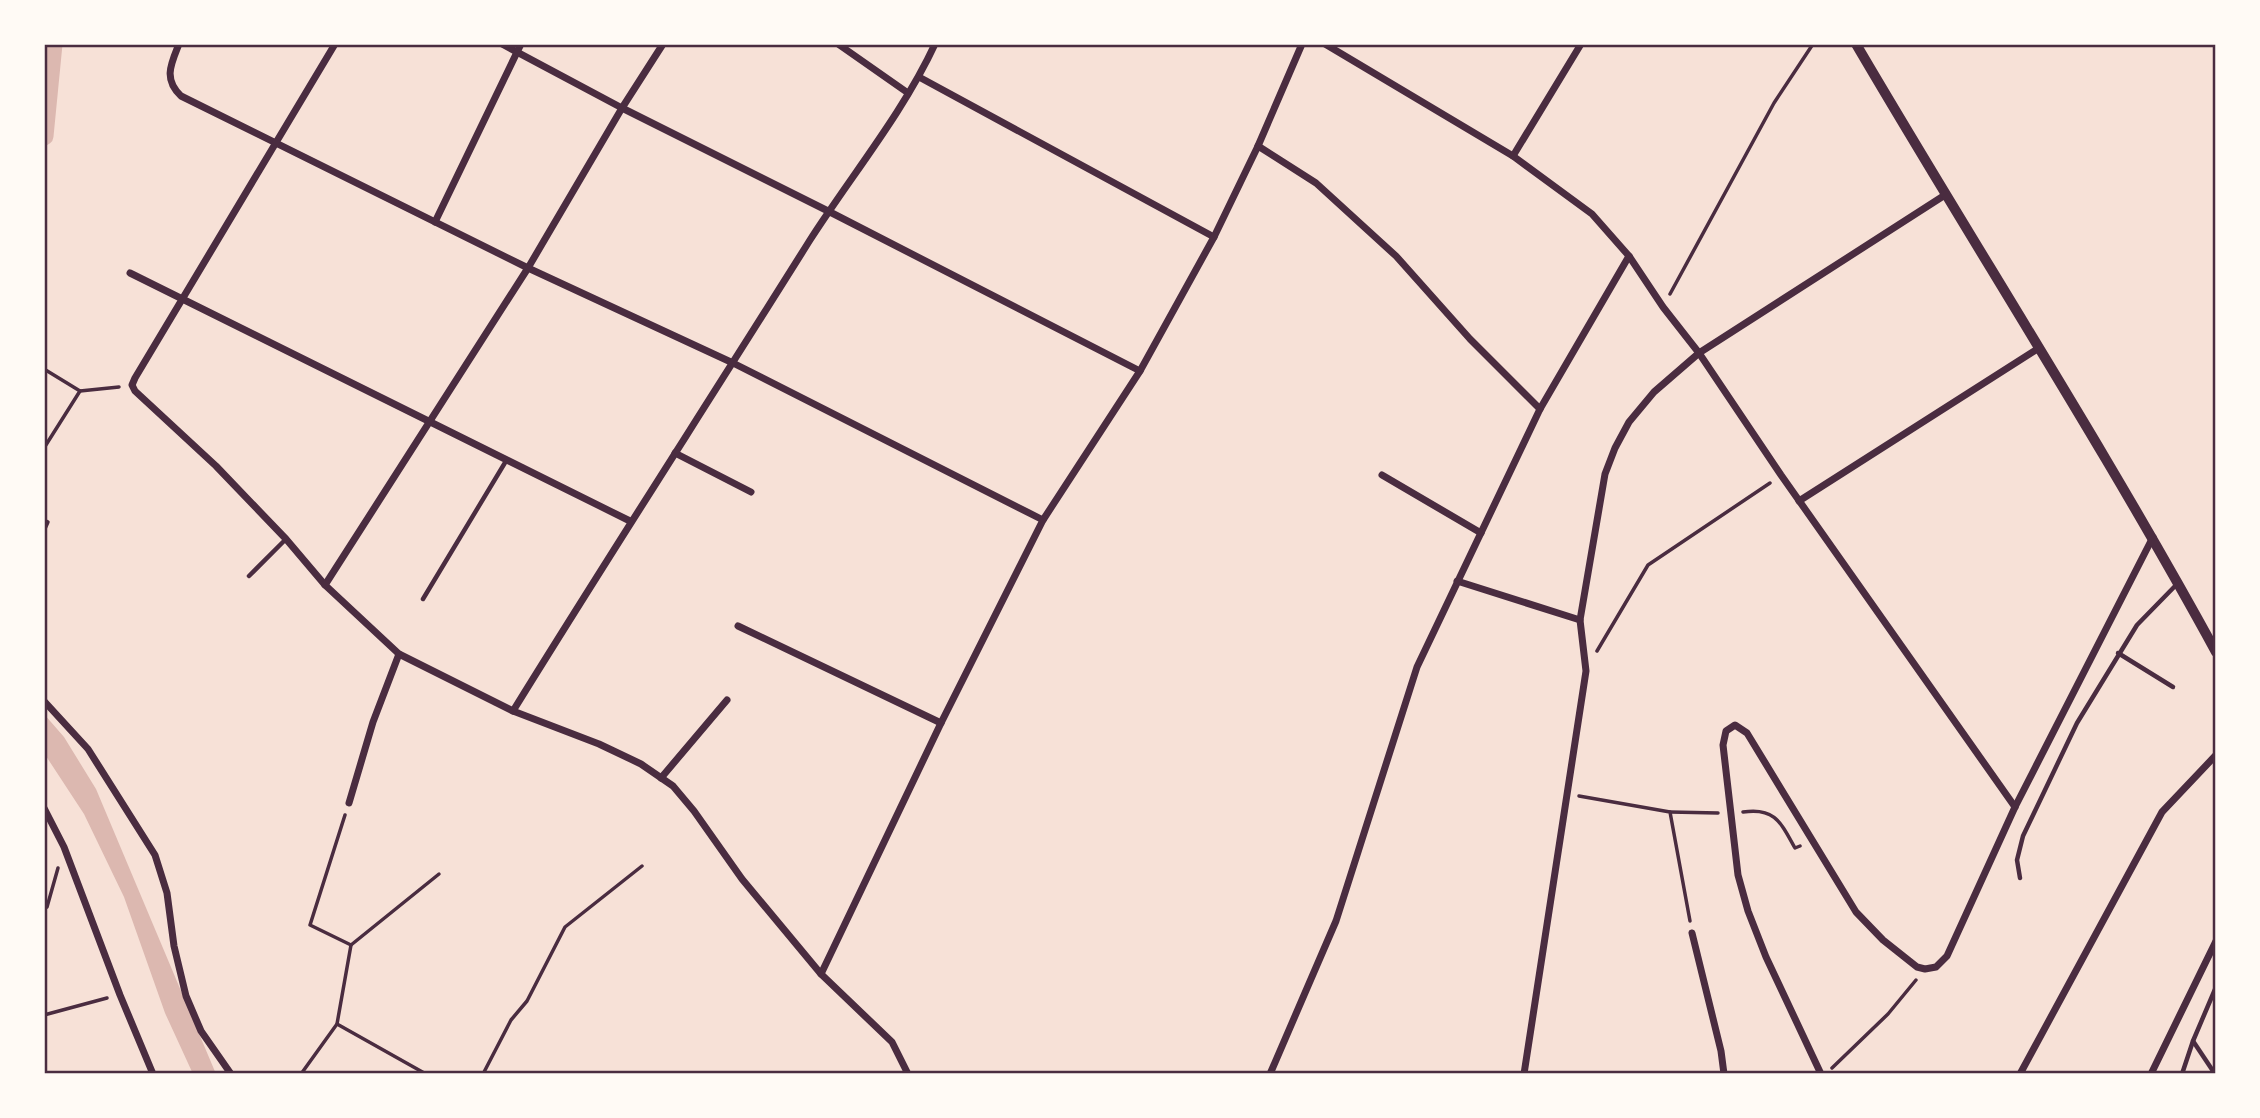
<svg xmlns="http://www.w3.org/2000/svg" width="2260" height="1118" viewBox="0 0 2260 1118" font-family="'PT Sans Narrow',sans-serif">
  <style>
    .water { fill: #dcb8b0 }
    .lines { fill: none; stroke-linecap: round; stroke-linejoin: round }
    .canal { stroke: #dcb8b0; stroke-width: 19 }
    .path { stroke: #4a2c40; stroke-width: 3.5 }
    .service { stroke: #4a2c40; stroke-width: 4.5 }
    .minor { stroke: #4a2c40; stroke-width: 7 }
    .tertiary { stroke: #4a2c40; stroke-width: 10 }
    .neatline { fill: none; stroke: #4a2c40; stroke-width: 2.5 }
  </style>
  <rect width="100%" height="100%" fill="#f7e1d7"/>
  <path class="water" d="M 44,714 L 64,737 L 96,789 L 216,1074 L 193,1074 L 165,1013 L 124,897 L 84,814 L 44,753 Z"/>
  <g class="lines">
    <path class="canal" d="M 44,136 L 53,44"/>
    <g class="path">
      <path d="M 1670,294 L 1774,103 L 1813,44"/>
      <path d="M 44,369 L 80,391 L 119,387"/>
      <path d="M 44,448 L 80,391"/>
      <path d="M 44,520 L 48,522 L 44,531"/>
      <path d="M 1597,651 L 1648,565 L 1770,483"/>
      <path d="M 1579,796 L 1670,812 L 1690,921"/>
      <path d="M 1670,812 L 1718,813"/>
      <path d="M 1743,812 C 1775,807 1781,823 1795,848 L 1800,846"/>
      <path d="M 44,908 L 47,907 L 58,868"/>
      <path d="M 351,945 L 439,874"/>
      <path d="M 44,1015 L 107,998"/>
      <path d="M 337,1024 L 426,1074"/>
      <path d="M 1832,1068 L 1888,1014 L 1916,980"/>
      <path d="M 301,1074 L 337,1024 L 351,945 L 310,925 L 345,815"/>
      <path d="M 483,1074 L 511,1020 L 527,1001 L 565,927 L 642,866"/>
    </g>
    <g class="service">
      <path d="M 249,576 L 286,539"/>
      <path d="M 423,599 L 506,461"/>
      <path d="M 2118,653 L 2173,687"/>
      <path d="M 2020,878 L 2017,860 L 2023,836 L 2077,723 L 2137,625 L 2178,583"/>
      <path d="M 2193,1041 L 2215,1074"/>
      <path d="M 2182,1074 L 2193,1041 L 2216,987"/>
    </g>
    <g class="minor">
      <path d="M 179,44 C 171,64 163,79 181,96 L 528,268 L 733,363 L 1043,520"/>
      <path d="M 335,44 L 135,378 L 132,385 L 135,391 L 216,466 L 286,539 L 325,585 L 399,654 L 513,711 L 599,744 L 641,764 L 673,786 L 694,811 L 742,879 L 821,974 L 892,1042 L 908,1074"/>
      <path d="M 502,44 L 622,108 L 828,211 L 1140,371"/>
      <path d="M 838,44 L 908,93"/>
      <path d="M 1325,44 L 1513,156 L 1592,214 L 1629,256 L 1663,307 L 1699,353 L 1781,475 L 2015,807"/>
      <path d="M 919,77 L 1214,237"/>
      <path d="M 1258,146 L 1316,183 L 1396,256 L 1470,339 L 1540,409"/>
      <path d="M 1513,156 L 1581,44"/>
      <path d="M 435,222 L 521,44"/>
      <path d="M 130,273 L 630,521"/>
      <path d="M 675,453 L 751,492"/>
      <path d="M 1382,475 L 1481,533"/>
      <path d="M 1799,501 L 2039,348"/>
      <path d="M 1457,581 L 1580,620"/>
      <path d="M 325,585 L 528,268 L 622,108 L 663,44"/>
      <path d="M 738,626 L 941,723"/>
      <path d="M 44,701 L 88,749 L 155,855 L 167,893 L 174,946 L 186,996 L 201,1031 L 231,1074"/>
      <path d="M 513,711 C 610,554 711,398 810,240 C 851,176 903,113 935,44"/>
      <path d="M 661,778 L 727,700"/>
      <path d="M 349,803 L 373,722 L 399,654"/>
      <path d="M 44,808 L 64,847 L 120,995 L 153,1074"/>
      <path d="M 1692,933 L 1721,1051 L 1724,1074"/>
      <path d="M 821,974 L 941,723 L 1043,520 L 1140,371 L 1214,237 L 1258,146 L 1302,44"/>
      <path d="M 1270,1074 L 1336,921 L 1417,667 L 1540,409 L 1629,256"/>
      <path d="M 1524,1074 L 1586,671 L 1580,620 L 1605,474 L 1615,448 L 1629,422 L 1654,392 L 1699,353 L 1945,195"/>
      <path d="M 1821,1074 L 1766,957 L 1748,911 L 1738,875 L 1723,745 L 1726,731 L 1735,725 L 1747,733 L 1856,912 L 1883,940 L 1917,967 L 1925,969 L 1936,967 L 1947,956 L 2015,807 L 2153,537"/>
      <path d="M 2020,1074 L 2162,812 L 2216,755"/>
      <path d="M 2151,1074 L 2216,941"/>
    </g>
    <path class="tertiary" d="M 1856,44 C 1975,247 2103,445 2216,652"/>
  </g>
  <rect width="2260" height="1118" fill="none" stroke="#fffaf5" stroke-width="91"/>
  <rect x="46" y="46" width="2168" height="1026" class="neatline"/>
</svg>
